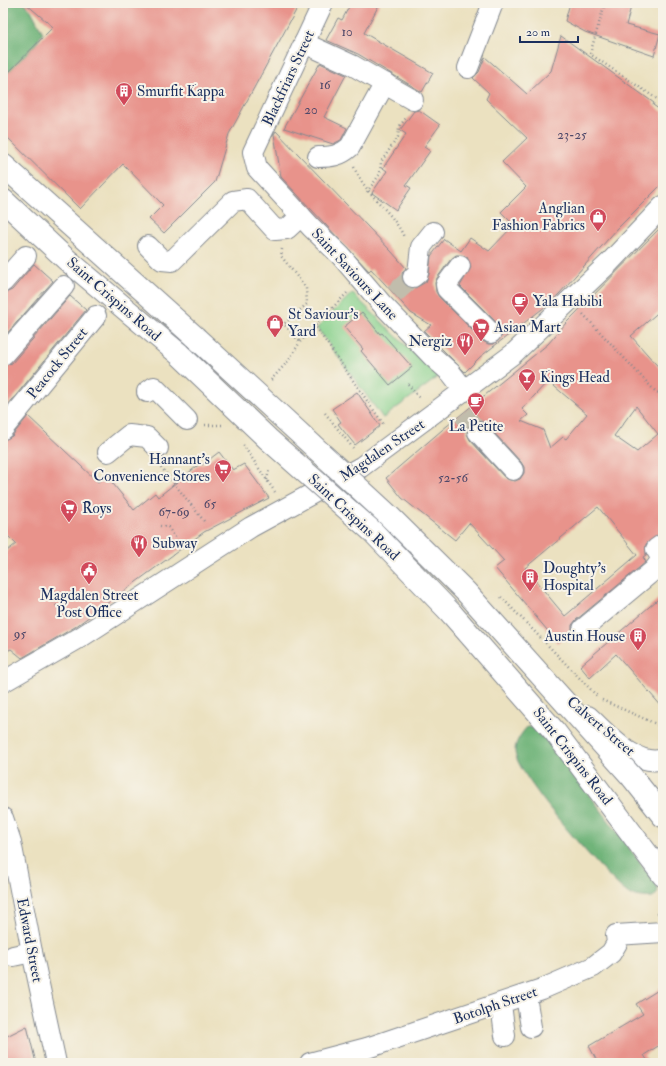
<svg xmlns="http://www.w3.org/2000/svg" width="666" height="1066" viewBox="0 0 666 1066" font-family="'IM FELL Double Pica',serif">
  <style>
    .green { fill: #8ad28e; stroke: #528076 }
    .forest { fill: #6fb479; stroke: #45726c }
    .building { fill: #e8938b; fill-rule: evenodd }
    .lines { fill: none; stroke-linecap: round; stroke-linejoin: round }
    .minor-tunnel { stroke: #c1bdac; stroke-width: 20; stroke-dasharray: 20 10; stroke-linecap: butt }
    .minor-casing { stroke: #83888f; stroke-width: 22 }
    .major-casing { stroke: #83888f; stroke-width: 24 }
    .path { stroke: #83888f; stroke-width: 2.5; stroke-dasharray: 1 3; stroke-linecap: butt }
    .minor { stroke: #fff; stroke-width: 20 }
    .major { stroke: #fff; stroke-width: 22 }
    .major-bridge-casing { stroke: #83888f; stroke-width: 24; stroke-linecap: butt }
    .major-bridge { stroke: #fff; stroke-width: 22 }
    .labels { text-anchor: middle; stroke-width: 4; stroke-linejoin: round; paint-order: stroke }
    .number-label { font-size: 13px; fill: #4e4869 }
    .street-label { font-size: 15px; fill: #1b2f5e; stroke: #f7f3e8 }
    .poi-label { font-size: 15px; fill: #1b2f5e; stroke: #f7f3e8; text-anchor: start }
  </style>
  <rect width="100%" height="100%" fill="#f7f3e8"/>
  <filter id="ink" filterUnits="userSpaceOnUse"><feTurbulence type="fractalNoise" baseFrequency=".025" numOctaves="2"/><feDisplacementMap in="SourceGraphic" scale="8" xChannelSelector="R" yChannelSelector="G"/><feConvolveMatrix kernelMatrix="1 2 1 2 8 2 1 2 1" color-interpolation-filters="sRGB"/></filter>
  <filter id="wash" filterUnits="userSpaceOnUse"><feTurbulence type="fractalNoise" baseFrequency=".012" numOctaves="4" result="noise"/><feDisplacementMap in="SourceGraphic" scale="16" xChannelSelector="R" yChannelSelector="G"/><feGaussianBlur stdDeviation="0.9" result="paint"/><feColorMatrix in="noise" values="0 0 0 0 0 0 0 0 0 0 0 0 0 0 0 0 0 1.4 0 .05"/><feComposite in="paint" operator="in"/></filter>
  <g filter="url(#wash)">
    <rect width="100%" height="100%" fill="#ebe1c0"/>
    <path class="green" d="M 352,293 L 438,377 L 383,418 L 317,328 Z"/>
    <g class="forest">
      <path d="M 3,3 L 24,3 L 31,10 L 43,33 L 35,45 L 3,78 Z"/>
      <path d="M 527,727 L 539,727 L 656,884 L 658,892 L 653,898 C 646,897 635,897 629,894 C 608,880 514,773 515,751 C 515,742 521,734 527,727 Z"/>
    </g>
    <g id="blocks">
      <g class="building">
        <path d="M 25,3 L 300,3 L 229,134 L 215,182 L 164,233 L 149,219 L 163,205 L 123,164 L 80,209 L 3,133 L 3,78 L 53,27 Z"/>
        <path d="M 351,3 L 380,3 L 364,33 L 433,73 L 422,92 L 358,54 L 326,40 L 338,18 L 342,20 Z"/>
        <path d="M 570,3 L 632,3 L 626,25 L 660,34 L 654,56 L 585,32 L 565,21 Z"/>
        <path d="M 561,36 L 654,103 L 653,105 L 663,112 L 663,183 L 618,228 L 559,294 L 546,306 L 480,357 L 465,372 L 424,331 L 431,325 L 411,313 L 385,284 L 371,269 L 369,271 L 281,177 L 274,134 L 276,131 L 391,251 L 406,268 L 402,273 L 404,284 L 409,288 L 415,288 L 426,282 L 429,274 L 431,256 L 444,239 L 461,251 L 470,238 L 489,251 L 514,225 L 501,212 L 526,187 L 502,162 L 527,138 L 486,99 L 489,93 L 473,78 L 479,72 L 485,57 L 527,94 L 551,71 ZM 462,255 L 467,257 L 471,267 L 460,286 L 499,325 L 502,330 L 502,336 L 494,344 L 488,344 L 483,341 L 439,297 L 436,292 L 435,283 L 437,278 L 451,259 L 456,255 Z"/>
        <path d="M 320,63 L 346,75 L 324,117 L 347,128 L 341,140 L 333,144 L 284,128 Z"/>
        <path d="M 419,110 L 440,125 L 424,147 L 430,151 L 406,185 L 411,188 L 396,210 L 372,193 L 387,171 L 383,168 L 406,134 L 400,130 L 414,111 Z"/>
        <path d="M 663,225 L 663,308 L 631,336 L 663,372 L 663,531 L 646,544 L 646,555 L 643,557 L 646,562 L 576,620 L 572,625 L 572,631 L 558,643 L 495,568 L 504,561 L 469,523 L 455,540 L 402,498 L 386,478 L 442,430 L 548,344 L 566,323 ZM 548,381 L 587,414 L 566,439 L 563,437 L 550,448 L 543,430 L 521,421 L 528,415 L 522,409 ZM 636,406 L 658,434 L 637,452 L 614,436 ZM 476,421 L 482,421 L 486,424 L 521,462 L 524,467 L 524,473 L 520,479 L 515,481 L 505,478 L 470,440 L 467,434 L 467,428 L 471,423 ZM 598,507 L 637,555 L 565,616 L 525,568 Z"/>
        <path d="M 34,264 L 53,281 L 3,338 L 3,294 L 12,290 Z"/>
        <path d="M 70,296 L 86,310 L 3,411 L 3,366 L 12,363 Z"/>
        <path d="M 362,312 L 380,334 L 382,333 L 412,367 L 390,385 L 361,351 L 363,349 L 344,327 Z"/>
        <path d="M 357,392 L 380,426 L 355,445 L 338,424 L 341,422 L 332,409 Z"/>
        <path d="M 28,416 L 98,482 L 106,475 L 134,510 L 155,493 L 158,497 L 201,463 L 202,465 L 219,452 L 233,470 L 244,464 L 269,498 L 204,532 L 75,627 L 22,658 L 11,649 L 3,653 L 3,554 L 16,544 L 3,531 L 3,440 L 12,436 Z"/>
        <path d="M 663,595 L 663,708 L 616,654 L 590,678 L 580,666 Z"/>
        <path d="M 663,987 L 663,1043 L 644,1055 L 649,1063 L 598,1063 L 589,1046 L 643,1014 L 636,1004 Z"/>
        <path d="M 27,1026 L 36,1063 L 3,1063 L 3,1038 Z"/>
      </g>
    </g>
  </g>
  <g filter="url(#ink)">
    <use href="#blocks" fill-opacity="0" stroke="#83888f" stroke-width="1"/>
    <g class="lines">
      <g class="minor-tunnel">
        <path d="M 394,294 L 413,277"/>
        <path d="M 463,414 L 478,432"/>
      </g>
      <g class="minor-casing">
        <g id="minor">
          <path d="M 323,3 L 253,152 L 257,168 L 311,227 L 341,256 L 382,304 L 433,357 L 451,373 L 465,391"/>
          <path d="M 304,43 L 352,65 L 413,100"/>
          <path d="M 468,68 L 493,3"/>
          <path d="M 318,157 C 331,157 340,156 350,147 L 385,83"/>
          <path d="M 148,246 L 162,260 L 172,261 L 233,201 L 247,199 L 275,230 L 287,229 L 301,216"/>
          <path d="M 460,266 L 446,285 L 447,289 L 491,333"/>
          <path d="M 413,277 L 418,273 L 421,247 L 433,232"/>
          <path d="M 3,282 L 26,256"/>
          <path d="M 3,355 L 64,286"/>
          <path d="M 147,392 L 154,387 L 187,420"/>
          <path d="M 3,429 L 96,316"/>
          <path d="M 478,432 L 513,470"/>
          <path d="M 108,452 L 129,435 L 147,437 L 158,448"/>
          <path d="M 583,629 L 654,570 L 662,559 L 656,549 L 663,544"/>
          <path d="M 3,682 L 81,637 L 251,527 L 361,467 L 513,354 L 610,262 L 663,206"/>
          <path d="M 588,716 C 607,733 636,768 663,759"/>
          <path d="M 3,818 L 11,842 L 32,952 L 56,1063"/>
          <path d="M 13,956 L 32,952"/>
          <path d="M 526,996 L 531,1027"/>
          <path d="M 501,1004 L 505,1036"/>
          <path d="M 310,1063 L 367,1048 L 542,989 L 593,967 L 611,953 L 617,943 L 616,935 L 663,932"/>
        </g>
      </g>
      <g class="major-casing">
        <g id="major">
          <path d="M 3,165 L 195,337"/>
          <path d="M 3,200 L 66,259 L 179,354"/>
          <path d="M 451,613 L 555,732 L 663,875"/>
          <path d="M 632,777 L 663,816"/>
        </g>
      </g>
      <g class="path">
        <path d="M 605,3 L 590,54 L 663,103"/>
        <path d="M 354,167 C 366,196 392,210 404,237"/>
        <path d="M 367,192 L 380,174 L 381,162 L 398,137 L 399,127 L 406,118"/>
        <path d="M 282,249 L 281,256 L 306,288 L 307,304 L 284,324 L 300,342"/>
        <path d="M 347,293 L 315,326 L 384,425"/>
        <path d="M 583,314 L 655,391 L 663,395"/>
        <path d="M 271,380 L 289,360 L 300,342 L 315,326"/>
        <path d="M 408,384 L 420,399"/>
        <path d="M 325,413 L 353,448"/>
        <path d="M 205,425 L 224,425"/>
        <path d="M 243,445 L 275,492"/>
        <path d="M 161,467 L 204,521"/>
        <path d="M 267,480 L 269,470"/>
        <path d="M 160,526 L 168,527 L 183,549"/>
        <path d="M 49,595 L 59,609"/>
        <path d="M 501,597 L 598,697"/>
        <path d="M 602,700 L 663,727"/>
        <path d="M 658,914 L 662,895"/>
      </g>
      <use href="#minor" class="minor"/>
      <use href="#major" class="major"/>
      <g class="major-bridge-casing">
        <g id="major-bridge">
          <path d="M 195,337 L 386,513 L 466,592 L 632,777"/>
          <path d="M 179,354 L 268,439 L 372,531 L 451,613"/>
        </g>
      </g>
      <use href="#major-bridge" class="major-bridge"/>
    </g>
  </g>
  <defs>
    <g id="building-pin" transform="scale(0.9)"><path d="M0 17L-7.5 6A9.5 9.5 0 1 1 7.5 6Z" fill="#d1495b" stroke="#f7f3e8"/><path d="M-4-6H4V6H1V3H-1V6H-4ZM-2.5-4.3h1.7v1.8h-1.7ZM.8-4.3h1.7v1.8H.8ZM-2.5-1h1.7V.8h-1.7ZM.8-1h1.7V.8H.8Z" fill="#fff"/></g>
    <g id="shop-pin" transform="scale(0.9)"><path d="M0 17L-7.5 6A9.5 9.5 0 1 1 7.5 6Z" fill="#d1495b" stroke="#f7f3e8"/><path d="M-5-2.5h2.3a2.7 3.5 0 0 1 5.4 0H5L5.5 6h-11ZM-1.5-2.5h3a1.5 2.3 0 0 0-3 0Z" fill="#fff"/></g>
    <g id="cafe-pin" transform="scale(0.9)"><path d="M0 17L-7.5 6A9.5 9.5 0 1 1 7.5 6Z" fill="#d1495b" stroke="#f7f3e8"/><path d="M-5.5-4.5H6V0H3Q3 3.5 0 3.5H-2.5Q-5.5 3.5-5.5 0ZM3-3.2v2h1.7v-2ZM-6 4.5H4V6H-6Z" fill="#fff"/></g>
    <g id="supermarket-pin" transform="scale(0.9)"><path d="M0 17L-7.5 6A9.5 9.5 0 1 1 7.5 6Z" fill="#d1495b" stroke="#f7f3e8"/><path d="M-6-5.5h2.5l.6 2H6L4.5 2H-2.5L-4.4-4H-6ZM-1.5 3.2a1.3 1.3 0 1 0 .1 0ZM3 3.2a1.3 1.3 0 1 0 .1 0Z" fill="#fff"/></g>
    <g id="restaurant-pin" transform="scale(0.9)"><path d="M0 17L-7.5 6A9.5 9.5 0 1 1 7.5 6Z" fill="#d1495b" stroke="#f7f3e8"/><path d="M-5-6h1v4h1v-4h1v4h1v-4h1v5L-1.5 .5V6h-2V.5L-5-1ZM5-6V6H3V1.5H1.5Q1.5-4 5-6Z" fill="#fff"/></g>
    <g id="bar-pin" transform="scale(0.9)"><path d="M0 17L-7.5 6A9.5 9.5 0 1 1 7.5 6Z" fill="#d1495b" stroke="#f7f3e8"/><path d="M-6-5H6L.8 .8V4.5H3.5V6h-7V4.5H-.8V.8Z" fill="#fff"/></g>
    <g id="civic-pin" transform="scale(0.9)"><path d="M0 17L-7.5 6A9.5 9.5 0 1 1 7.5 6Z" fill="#d1495b" stroke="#f7f3e8"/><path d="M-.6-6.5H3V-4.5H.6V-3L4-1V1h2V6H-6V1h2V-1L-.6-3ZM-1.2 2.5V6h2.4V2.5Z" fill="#fff"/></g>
  </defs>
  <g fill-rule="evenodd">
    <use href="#building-pin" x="124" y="91"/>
    <use href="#shop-pin" x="598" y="217"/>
    <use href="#cafe-pin" x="520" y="301"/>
    <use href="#shop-pin" x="275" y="323"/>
    <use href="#supermarket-pin" x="481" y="327"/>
    <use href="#restaurant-pin" x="465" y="341"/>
    <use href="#bar-pin" x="527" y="377"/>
    <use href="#cafe-pin" x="476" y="401"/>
    <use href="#supermarket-pin" x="223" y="468"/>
    <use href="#supermarket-pin" x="69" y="508"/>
    <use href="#restaurant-pin" x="139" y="543"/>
    <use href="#civic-pin" x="89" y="570"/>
    <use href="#building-pin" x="530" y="577"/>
    <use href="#building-pin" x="638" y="636"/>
  </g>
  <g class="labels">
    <g class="number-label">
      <text x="347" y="36">10</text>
      <text x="325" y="89">16</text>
      <text x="311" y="114">20</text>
      <text x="572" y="139">23-25</text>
      <text x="453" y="482">52-56</text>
      <text x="210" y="508">65</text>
      <text x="174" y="516">67-69</text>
      <text x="20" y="638">95</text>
    </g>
    <g class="street-label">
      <text transform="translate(288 78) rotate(-65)" y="5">Blackfriars Street</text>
      <text transform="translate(355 274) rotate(47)" y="5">Saint Saviours Lane</text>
      <text transform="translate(114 299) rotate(41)" y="5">Saint Crispins Road</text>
      <text transform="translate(57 363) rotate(-51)" y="5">Peacock Street</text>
      <text transform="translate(382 450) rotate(-34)" y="5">Magdalen Street</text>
      <text transform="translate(354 517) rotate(43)" y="5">Saint Crispins Road</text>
      <text transform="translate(601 726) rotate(40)" y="5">Calvert Street</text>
      <text transform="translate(573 756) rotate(52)" y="5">Saint Crispins Road</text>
      <text transform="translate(30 940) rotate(79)" y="5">Edward Street</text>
      <text transform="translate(495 1005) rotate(-19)" y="5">Botolph Street</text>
    </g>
    <g class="poi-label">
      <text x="137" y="96">Smurfit Kappa</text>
      <text x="585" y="213" text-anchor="end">Anglian<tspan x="585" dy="17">Fashion Fabrics</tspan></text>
      <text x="533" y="306">Yala Habibi</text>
      <text x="288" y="319">St Saviour's<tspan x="288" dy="17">Yard</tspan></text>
      <text x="494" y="332">Asian Mart</text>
      <text x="452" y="346" text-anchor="end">Nergiz</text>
      <text x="540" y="382">Kings Head</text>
      <text x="476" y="431" text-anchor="middle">La Petite</text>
      <text x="210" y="464" text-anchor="end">Hannant's<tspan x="210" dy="17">Convenience Stores</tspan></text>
      <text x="82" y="513">Roys</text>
      <text x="152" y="548">Subway</text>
      <text x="543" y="573">Doughty's<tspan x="543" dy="17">Hospital</tspan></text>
      <text x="89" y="600" text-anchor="middle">Magdalen Street<tspan x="89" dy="17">Post Office</tspan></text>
      <text x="625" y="641" text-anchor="end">Austin House</text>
    </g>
  </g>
  <rect width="666" height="1066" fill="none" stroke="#f7f3e8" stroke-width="16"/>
  <path d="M520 36v6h58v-6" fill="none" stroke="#1b2f5e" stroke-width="2"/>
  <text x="526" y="36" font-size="12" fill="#1b2f5e" stroke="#f7f3e8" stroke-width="3" paint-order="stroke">20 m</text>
</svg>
